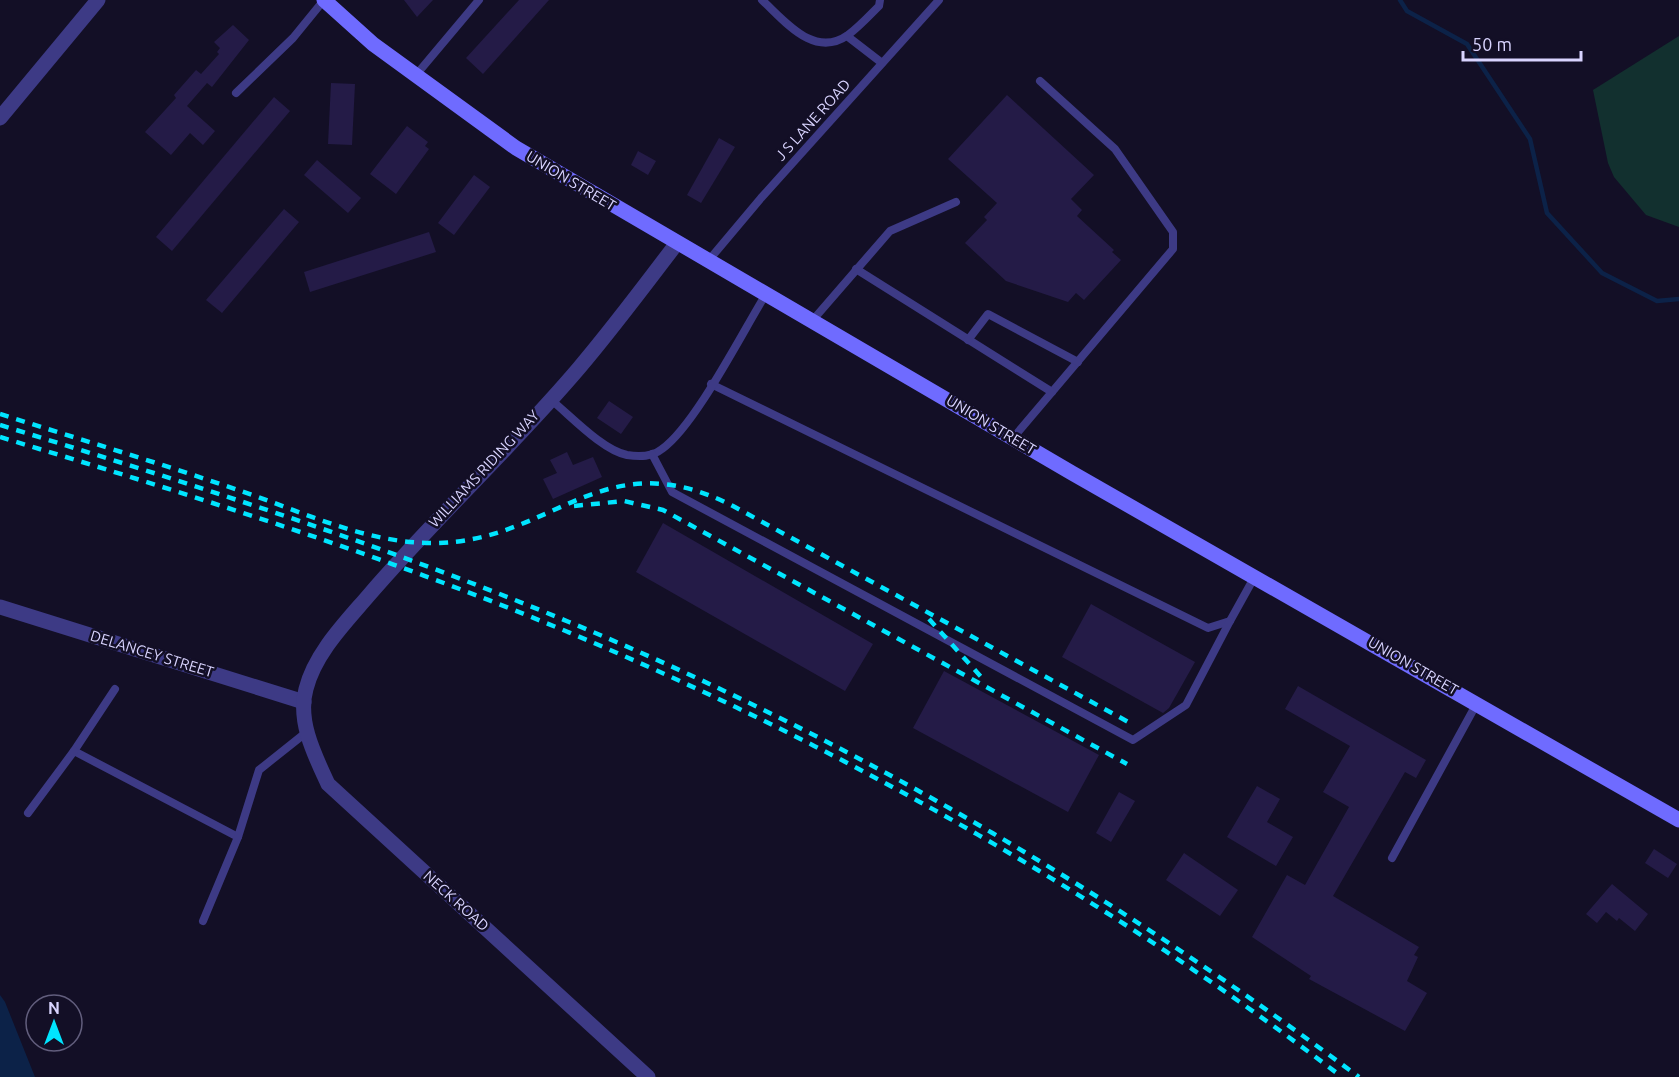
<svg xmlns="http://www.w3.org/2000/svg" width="1679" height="1077" viewBox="0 0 1679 1077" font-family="Ubuntu,sans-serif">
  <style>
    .green { fill: #12302f }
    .water { fill: #0c2248 }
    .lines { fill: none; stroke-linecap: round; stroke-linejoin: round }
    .stream { stroke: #0c2248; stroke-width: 4.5 }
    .building { fill: #241b47 }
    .service { stroke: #3d3a85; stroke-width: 8 }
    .minor { stroke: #3d3a85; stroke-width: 15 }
    .secondary { stroke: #6f6bff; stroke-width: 15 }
    .rail { stroke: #00e5ff; stroke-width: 4.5; stroke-dasharray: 9 8; stroke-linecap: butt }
    .labels { text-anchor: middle; stroke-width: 5; stroke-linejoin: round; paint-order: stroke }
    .street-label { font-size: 15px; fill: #d9d4ff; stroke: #130f26 }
  </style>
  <rect width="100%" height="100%" fill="#130f26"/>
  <path class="green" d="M 1679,36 L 1679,227 L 1646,215 L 1614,177 L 1608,163 L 1593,90 Z"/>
  <path class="water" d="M 0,995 L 5,1002 L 35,1077 L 0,1077 Z"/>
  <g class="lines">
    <path class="stream" d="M 1400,0 L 1407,11 L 1467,44 L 1530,139 L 1547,213 L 1602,273 L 1657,301 L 1679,299"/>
  </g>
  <g class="building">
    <path d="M 404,0 L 433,0 L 417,17 Z"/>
    <path d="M 519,0 L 549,0 L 483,74 L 466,58 Z"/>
    <path d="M 233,25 L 249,40 L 212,87 L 207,83 L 187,106 L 215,131 L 203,145 L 190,133 L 171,155 L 145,132 L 176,98 L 174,95 L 196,70 L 201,74 L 219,54 L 217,52 L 220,48 L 214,42 Z"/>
    <path d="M 331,83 L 355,84 L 352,145 L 328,144 Z"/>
    <path d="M 1007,95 L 1094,175 L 1071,199 L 1082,210 L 1077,216 L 1114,250 L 1112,252 L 1121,260 L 1084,300 L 1076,293 L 1068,302 L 1006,281 L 965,243 L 987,220 L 984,217 L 997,203 L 948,159 Z"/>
    <path d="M 274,97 L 290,111 L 172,251 L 156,237 Z"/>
    <path d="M 407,126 L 428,142 L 425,146 L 429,149 L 396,194 L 370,174 Z"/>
    <path d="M 719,138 L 735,147 L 701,203 L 687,195 Z"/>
    <path d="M 638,151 L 656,161 L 648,175 L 631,165 Z"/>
    <path d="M 317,160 L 361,198 L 348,213 L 304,175 Z"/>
    <path d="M 474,175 L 490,187 L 454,235 L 438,223 Z"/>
    <path d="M 284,209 L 299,222 L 222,313 L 206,300 Z"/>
    <path d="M 429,232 L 436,252 L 310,292 L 304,272 Z"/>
    <path d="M 609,401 L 633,417 L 621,434 L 597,418 Z"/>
    <path d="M 567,452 L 573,465 L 593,457 L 602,477 L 553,499 L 543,479 L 557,473 L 550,460 Z"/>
    <path d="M 663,523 L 873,644 L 845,691 L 636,572 Z"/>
    <path d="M 1091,604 L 1195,662 L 1169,708 L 1163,713 L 1062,657 Z"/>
    <path d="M 944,671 L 1099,755 L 1068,812 L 913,728 Z"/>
    <path d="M 1298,686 L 1426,760 L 1416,778 L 1405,772 L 1333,896 L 1419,947 L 1414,955 L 1418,957 L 1407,981 L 1427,993 L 1405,1031 L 1309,979 L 1311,976 L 1252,937 L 1287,875 L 1305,885 L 1349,807 L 1323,792 L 1350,746 L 1285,709 Z"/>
    <path d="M 1257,786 L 1280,799 L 1267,822 L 1293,837 L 1276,866 L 1227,837 Z"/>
    <path d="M 1119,792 L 1135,801 L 1111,842 L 1096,833 Z"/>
    <path d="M 1654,849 L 1677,864 L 1668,878 L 1645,863 Z"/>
    <path d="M 1184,853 L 1238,890 L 1220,916 L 1166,880 Z"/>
    <path d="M 1612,884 L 1648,914 L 1635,931 L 1619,918 L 1617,921 L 1606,912 L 1597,923 L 1586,914 Z"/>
  </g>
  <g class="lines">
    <g class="service">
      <path d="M 762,0 C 785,21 814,59 848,35 C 859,27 869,16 879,6 L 880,0"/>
      <path d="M 847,36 L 882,63"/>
      <path d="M 416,75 L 479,0"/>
      <path d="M 1040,81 L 1115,149 L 1173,232 L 1173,249 L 1052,392"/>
      <path d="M 236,93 L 293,38 L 324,0"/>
      <path d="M 709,260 L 761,198 L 939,0"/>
      <path d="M 856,269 L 1052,392 L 1013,438"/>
      <path d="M 812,321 L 890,231 L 956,202"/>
      <path d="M 968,340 L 988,314 L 1078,362"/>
      <path d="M 711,384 L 1208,628 L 1230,621 L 1255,576"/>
      <path d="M 550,399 C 570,415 602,450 627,455 C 640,457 652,457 662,449 C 695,426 743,331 766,294"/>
      <path d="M 652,454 L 672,492 L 1133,740 L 1186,705 L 1230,621"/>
      <path d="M 115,689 L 74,751 L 238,837"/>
      <path d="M 28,813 L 74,751"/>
      <path d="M 1392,858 L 1477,703"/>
      <path d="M 203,921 L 238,837 L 259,770 L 308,731"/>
    </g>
    <g class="minor">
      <path d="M 0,118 L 98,0"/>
      <path d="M 0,607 L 304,702"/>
      <path d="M 648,1077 L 328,784 C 315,756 297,721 306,689 C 315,653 346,622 369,595 C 436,517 512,447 579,368 C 613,328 645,285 677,243"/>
    </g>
    <path class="secondary" d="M 324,0 L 373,44 L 516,148 L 1072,473 L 1679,820"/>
    <g class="rail">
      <path d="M 0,414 C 79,439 159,463 238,490 C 301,511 367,544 434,543 C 554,542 602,439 733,506 L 1132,724"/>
      <path d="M 0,425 C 192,484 384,545 569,622 C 852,739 1114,894 1359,1077"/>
      <path d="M 0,437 C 192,495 383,555 568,632 C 843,747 1105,896 1342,1077"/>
      <path d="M 574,506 L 624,501 L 663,510 L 1127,764"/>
      <path d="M 929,619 L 983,679"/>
    </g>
  </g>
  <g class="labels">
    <g class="street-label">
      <text transform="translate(813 120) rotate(-48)" y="5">J S LANE ROAD</text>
      <text transform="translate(571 181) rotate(31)" y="5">UNION STREET</text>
      <text transform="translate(991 425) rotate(31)" y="5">UNION STREET</text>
      <text transform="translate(484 469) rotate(-47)" y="5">WILLIAMS RIDING WAY</text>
      <text transform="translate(152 654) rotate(17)" y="5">DELANCEY STREET</text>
      <text transform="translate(1413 666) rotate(30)" y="5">UNION STREET</text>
      <text transform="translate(456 901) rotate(42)" y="5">NECK ROAD</text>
    </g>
  </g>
  <g transform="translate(54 1023)"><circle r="28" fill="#130f26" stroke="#625e7d" stroke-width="1.5"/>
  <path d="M0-4.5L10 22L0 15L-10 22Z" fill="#00e5ff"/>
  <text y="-9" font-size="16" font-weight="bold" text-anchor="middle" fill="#d9d4ff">N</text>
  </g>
  <path d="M1463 51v9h118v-9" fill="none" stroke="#d9d4ff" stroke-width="3"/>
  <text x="1472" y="51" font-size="18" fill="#d9d4ff" stroke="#130f26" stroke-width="4.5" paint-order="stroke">50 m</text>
</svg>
